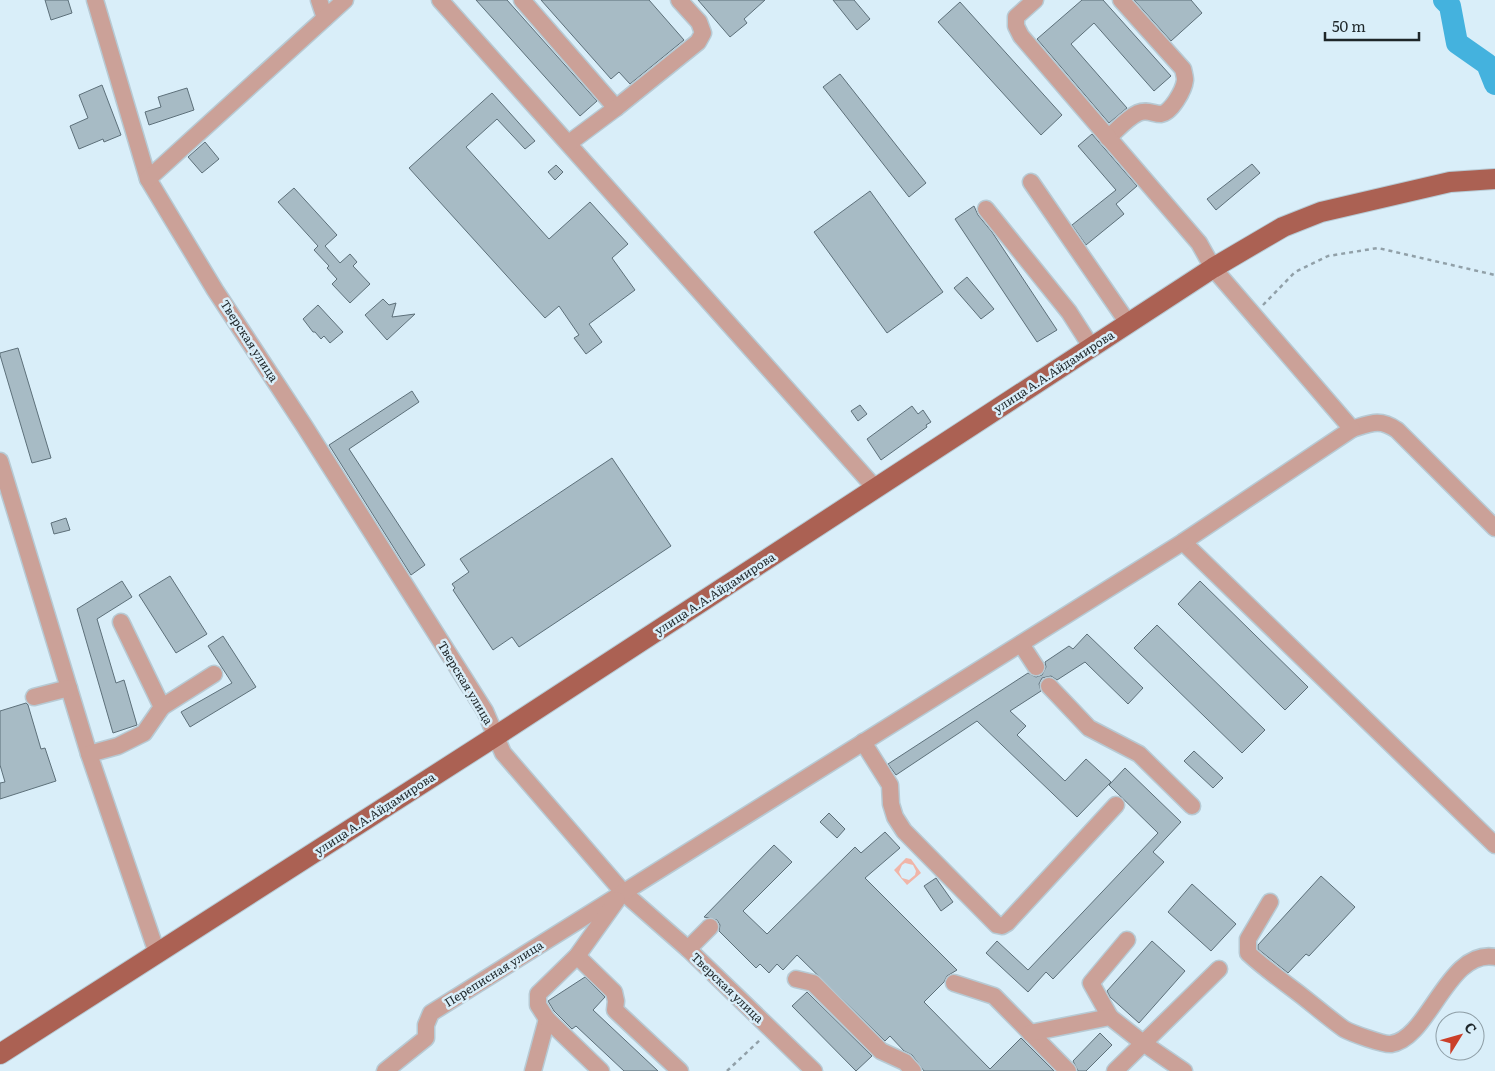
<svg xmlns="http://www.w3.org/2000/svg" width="1495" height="1071" viewBox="0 0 1495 1071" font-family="Literata,serif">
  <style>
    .green { fill: #f0b5a8; fill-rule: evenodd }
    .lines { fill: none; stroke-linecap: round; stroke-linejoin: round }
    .river { stroke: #44b2de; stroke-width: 22 }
    .building { fill: #a7bbc5; stroke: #5d707a }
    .minor-casing { stroke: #b7cad4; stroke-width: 19 }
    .major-casing { stroke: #b7cad4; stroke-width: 22 }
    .path { stroke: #91a0a8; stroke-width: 2.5; stroke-dasharray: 4 4; stroke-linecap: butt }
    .minor { stroke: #cba198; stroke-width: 16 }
    .major { stroke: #ab6153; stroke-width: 20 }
    .labels { text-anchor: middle; stroke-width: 5; stroke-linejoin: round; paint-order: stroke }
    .street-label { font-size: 12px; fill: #1e2629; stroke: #d9eef9 }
  </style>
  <rect width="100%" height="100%" fill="#d9eef9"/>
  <path class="green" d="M 906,858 L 911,859 L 921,873 L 907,885 L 894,870 ZM 905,863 L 913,865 L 916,871 L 915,875 L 909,880 L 902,878 L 899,872 L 902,865 Z"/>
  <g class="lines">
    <path class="river" d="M 1444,0 L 1450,6 L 1457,43 L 1487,64 L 1495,84"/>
  </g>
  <g class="building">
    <path d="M 45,0 L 68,0 L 72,13 L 51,20 Z"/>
    <path d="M 476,0 L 507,0 L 597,101 L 580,116 Z"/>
    <path d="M 541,0 L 649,0 L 684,40 L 630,84 L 619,72 L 611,79 Z"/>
    <path d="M 698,0 L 765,0 L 744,19 L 747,23 L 730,37 Z"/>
    <path d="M 833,0 L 854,0 L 870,19 L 857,30 Z"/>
    <path d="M 1082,0 L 1103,0 L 1171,76 L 1154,91 L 1094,23 L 1071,44 L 1127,108 L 1109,123 L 1037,39 Z"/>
    <path d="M 1134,0 L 1191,0 L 1202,13 L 1171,41 Z"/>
    <path d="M 960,2 L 1062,115 L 1041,135 L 938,22 Z"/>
    <path d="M 840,74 L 926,183 L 909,197 L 823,87 Z"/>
    <path d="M 102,85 L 121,135 L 104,142 L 103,139 L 79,149 L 70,126 L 88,118 L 79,95 Z"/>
    <path d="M 187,88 L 194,110 L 149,125 L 145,112 L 161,107 L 158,97 Z"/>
    <path d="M 492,93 L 535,141 L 525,149 L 497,119 L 466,147 L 549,239 L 590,202 L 628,244 L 612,258 L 635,290 L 589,324 L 602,342 L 586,354 L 574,338 L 579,335 L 559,306 L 545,318 L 409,168 Z"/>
    <path d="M 1092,134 L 1137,186 L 1116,204 L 1124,214 L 1086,245 L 1072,225 L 1116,190 L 1078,146 Z"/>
    <path d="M 205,142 L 219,159 L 202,173 L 188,157 Z"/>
    <path d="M 1252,164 L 1260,173 L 1216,210 L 1207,199 Z"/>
    <path d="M 556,165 L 563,172 L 555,180 L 548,172 Z"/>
    <path d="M 294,188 L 337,235 L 325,246 L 340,263 L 350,254 L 357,262 L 353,266 L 370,284 L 350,303 L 332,284 L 337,279 L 327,268 L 329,266 L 314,250 L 318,246 L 278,202 Z"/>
    <path d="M 870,191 L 943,292 L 887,333 L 814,232 Z"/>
    <path d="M 974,206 L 978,215 L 992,232 L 1057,330 L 1037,342 L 955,219 Z"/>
    <path d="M 967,277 L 994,309 L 981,319 L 954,288 Z"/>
    <path d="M 383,299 L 389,305 L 396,303 L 392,317 L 415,314 L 387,340 L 365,315 Z"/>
    <path d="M 318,305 L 343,332 L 330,343 L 324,336 L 321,339 L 315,332 L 313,332 L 303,319 Z"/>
    <path d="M 18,348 L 51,458 L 32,463 L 0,355 L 0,353 Z"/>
    <path d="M 412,391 L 419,402 L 349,449 L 425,565 L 411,575 L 329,445 Z"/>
    <path d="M 860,405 L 867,414 L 858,421 L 851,411 Z"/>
    <path d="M 912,406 L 918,414 L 923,410 L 931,422 L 926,425 L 927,427 L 881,460 L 867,439 Z"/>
    <path d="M 612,458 L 671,546 L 519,647 L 512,637 L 493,650 L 453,590 L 455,588 L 452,584 L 469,572 L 460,559 Z"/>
    <path d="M 66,518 L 70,530 L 54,534 L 51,523 Z"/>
    <path d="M 170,576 L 207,634 L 176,653 L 139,595 Z"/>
    <path d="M 122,581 L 132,597 L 97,619 L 116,683 L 124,680 L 137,725 L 113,733 L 77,609 Z"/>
    <path d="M 1200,581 L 1308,687 L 1285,710 L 1178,604 Z"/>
    <path d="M 1157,625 L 1265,730 L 1242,753 L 1134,648 Z"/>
    <path d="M 1087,634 L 1143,688 L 1128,704 L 1085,662 L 1057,680 L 1051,676 L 1042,678 L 1039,684 L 1041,691 L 1010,711 L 1026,726 L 1017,735 L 1065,781 L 1086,759 L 1111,782 L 1077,817 L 977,721 L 896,775 L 888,764 L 1028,673 L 1036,677 L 1042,675 L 1046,667 L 1045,662 L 1069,646 L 1073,649 Z"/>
    <path d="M 223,636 L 256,687 L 190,727 L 181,712 L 232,683 L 208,646 Z"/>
    <path d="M 26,703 L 28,705 L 41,749 L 45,748 L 56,781 L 0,799 L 0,783 L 5,782 L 0,765 L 0,711 Z"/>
    <path d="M 1194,751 L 1223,778 L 1213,788 L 1184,761 Z"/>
    <path d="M 1125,768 L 1181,822 L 1153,852 L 1164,862 L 1053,979 L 1046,972 L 1028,992 L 986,953 L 997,941 L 1028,970 L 1158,833 L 1109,785 Z"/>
    <path d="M 829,813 L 845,829 L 837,838 L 820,822 Z"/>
    <path d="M 885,832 L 900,848 L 865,878 L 957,970 L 947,976 L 944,982 L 924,1002 L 990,1069 L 1021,1038 L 1054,1071 L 924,1071 L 912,1055 L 904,1051 L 890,1036 L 885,1041 L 797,955 L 783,970 L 777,964 L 769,973 L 760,964 L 756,968 L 719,931 L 720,925 L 717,920 L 704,917 L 774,845 L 792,862 L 743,911 L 767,934 L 855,847 L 861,853 Z"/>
    <path d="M 1321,876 L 1355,907 L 1309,956 L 1306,954 L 1288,973 L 1258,949 L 1258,945 Z"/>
    <path d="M 936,878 L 953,902 L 941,911 L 924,886 Z"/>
    <path d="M 1192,884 L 1236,924 L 1211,951 L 1168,912 Z"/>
    <path d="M 1152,941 L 1185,971 L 1139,1023 L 1110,997 L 1107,991 Z"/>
    <path d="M 585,977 L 605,997 L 593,1010 L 658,1071 L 624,1071 L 576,1026 L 572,1029 L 554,1011 L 548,1001 Z"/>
    <path d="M 807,992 L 872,1056 L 856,1071 L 792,1006 Z"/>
    <path d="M 1100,1033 L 1112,1045 L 1086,1071 L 1078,1071 L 1073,1061 Z"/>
  </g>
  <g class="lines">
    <g class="minor-casing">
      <g id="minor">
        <path d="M 95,0 L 148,179 L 215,290 L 305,427 L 485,711 L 503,753 L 623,892 L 688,949 L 814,1071"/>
        <path d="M 319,0 L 325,18"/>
        <path d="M 440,0 L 876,489"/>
        <path d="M 522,0 L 616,108"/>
        <path d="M 1108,138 C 1117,130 1127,118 1138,113 C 1147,109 1153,114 1161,114 C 1171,113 1184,90 1185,80 C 1185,77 1184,73 1183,69 L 1121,0"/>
        <path d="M 569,143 L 616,108 L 698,42 L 703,33 L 699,22 L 679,0"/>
        <path d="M 148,179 L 345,0"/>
        <path d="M 1031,182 L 1128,323"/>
        <path d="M 986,209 L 1069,312 L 1092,348"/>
        <path d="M 1352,429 C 1371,423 1380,418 1397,430 L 1495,528"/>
        <path d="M 0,461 L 89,754 L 157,953"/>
        <path d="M 1183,542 L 1495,845"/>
        <path d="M 1021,644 L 1036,667"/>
        <path d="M 1049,686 L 1089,728 L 1139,754 L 1192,806"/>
        <path d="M 34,697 L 69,688"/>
        <path d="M 162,707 L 214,674"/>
        <path d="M 863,742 L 890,785 L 891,804 L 895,817 L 904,831 L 997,925 L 1002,926 L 1007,923 L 1116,805"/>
        <path d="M 89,754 L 118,746 L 144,733 L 162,707 L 121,622"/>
        <path d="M 1270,902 L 1248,939 L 1248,953 C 1265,969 1284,982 1302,996 C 1316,1007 1330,1019 1344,1029 C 1351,1033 1384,1045 1391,1044 C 1429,1039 1448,948 1495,957"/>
        <path d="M 688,949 L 710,927"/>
        <path d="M 577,956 L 614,992 L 616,1001 L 615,1010 L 680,1071"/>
        <path d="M 796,979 L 813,983 L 881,1051 L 905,1062 L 913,1071"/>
        <path d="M 954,983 L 994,996 L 1068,1071"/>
        <path d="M 1110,1017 L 1091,983 L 1127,940"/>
        <path d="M 1030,1033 L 1110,1017 L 1143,1043 L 1184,1071"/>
        <path d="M 385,1071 L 426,1038 L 426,1025 L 431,1013 L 1183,542 L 1352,429 L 1213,268 L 1199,243 L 1021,36 L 1016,26 L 1016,17 L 1035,0"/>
        <path d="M 533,1071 L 547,1019"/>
        <path d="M 601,1071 L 547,1019 L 538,1005 L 538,994 L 577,956 L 617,900"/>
        <path d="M 1115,1071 L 1219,969"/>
      </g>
    </g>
    <g class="major-casing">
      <path id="major" d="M 0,1054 L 496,736 L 1213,268 L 1283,227 L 1321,212 L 1450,182 L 1495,179"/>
    </g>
    <g class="path">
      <path d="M 1263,305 L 1295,272 L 1328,256 L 1378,248 L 1495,275"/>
      <path d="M 727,1071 L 761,1039"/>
    </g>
    <use href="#minor" class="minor"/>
    <use href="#major" class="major"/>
  </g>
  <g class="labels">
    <g class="street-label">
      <text transform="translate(249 341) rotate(57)" y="4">Тверская улица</text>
      <text transform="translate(1054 372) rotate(-33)" y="4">улица А.А.Айдамирова</text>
      <text transform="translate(715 594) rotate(-33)" y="4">улица А.А.Айдамирова</text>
      <text transform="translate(465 683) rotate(59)" y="4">Тверская улица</text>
      <text transform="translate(375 814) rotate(-33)" y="4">улица А.А.Айдамирова</text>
      <text transform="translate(494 974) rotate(-32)" y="4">Переписная улица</text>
      <text transform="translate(727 988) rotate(44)" y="4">Тверская улица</text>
    </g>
  </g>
  <g transform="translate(1460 1036) rotate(53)"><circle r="24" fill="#d9eef9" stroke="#8e9ea6"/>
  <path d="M0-4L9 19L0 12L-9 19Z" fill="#cb3f29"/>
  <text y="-8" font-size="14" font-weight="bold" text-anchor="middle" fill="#1e2629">С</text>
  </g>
  <path d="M1325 32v8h94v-8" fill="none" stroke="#1e2629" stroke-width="2.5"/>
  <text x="1332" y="32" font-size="15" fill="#1e2629" stroke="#d9eef9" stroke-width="4" paint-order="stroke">50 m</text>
</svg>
